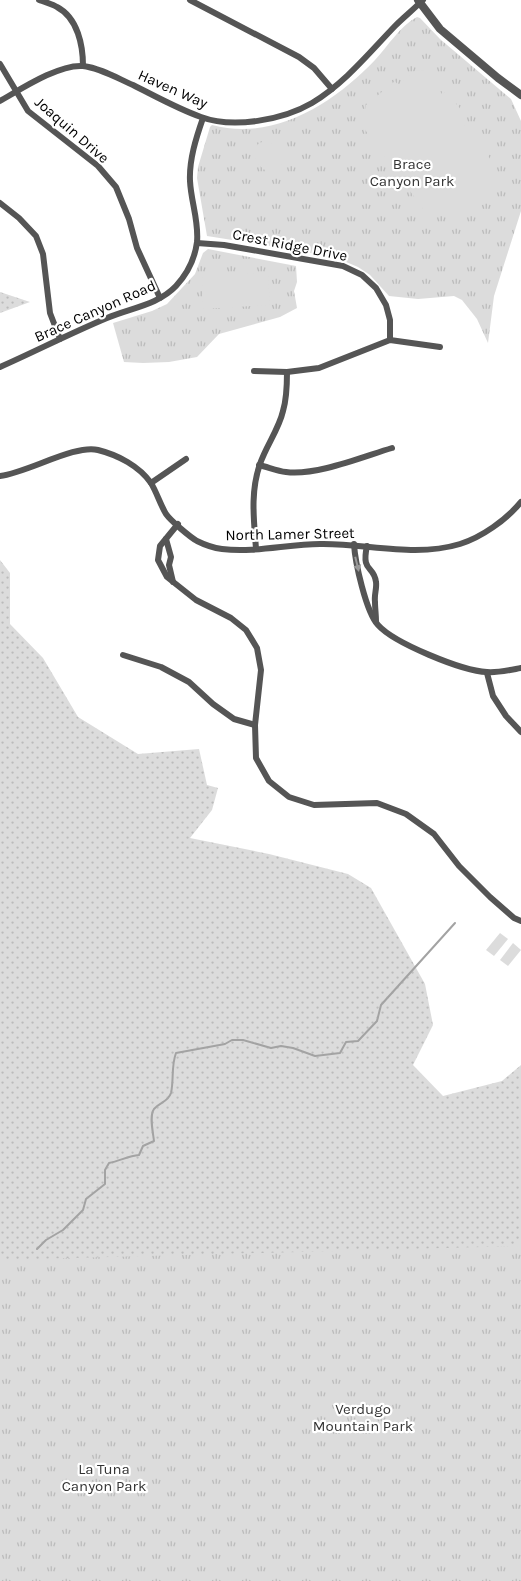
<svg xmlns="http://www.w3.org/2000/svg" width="521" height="1581" viewBox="0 0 521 1581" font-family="Karla,sans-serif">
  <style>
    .grass { fill: url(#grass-dots) }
    .park { fill: url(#park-tufts) }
    .pitch { fill: #dcdcdc }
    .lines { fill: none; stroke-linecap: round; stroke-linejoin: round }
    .stream { stroke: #a3a3a3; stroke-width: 2 }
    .minor { stroke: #555; stroke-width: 6 }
    .tertiary { stroke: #555; stroke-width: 8 }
    .oneway { fill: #999 }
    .labels { text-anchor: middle; stroke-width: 4.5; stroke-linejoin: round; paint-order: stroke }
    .street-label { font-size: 15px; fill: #000; stroke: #fff }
    .park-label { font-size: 15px; fill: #333; stroke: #fff }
  </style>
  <defs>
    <pattern id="grass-dots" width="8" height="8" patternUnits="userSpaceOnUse" patternTransform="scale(1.25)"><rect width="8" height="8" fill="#dcdcdc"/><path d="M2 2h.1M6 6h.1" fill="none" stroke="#bbb" stroke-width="1.8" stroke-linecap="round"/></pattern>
    <pattern id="park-tufts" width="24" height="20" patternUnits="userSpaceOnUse" patternTransform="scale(1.25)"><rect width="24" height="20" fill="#dcdcdc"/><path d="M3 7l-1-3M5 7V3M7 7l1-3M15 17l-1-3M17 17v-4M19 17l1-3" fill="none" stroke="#bbb"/></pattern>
  </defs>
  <rect width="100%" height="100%" fill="#fff"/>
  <g class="grass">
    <path d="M 0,292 L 30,302 L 0,313 Z"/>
    <path d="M 0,560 L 10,573 L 10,624 L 43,658 L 78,717 L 138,754 L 199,749 L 207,785 L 218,788 L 212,810 L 190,838 L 269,854 L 348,874 L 371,888 L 425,984 L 433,1025 L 413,1065 L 443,1096 L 502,1081 L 521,1065 L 521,1581 L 0,1581 Z"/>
  </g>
  <g class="park">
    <path d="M 417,17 L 420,18 L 440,39 L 511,99 L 521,121 L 521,211 L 494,296 L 488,343 L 477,319 L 462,300 L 454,296 L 418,299 L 389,296 L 370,275 L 358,267 L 339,259 L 296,250 L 207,236 L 197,178 L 198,167 L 210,127 L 212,125 C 274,142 334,103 375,60 C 388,46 400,26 417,17 Z"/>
    <path d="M 208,249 L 296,266 L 297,282 L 294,291 L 297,308 L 280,317 L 219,334 L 197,357 L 169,362 L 143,363 L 124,362 L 113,323 L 152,311 L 167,304 L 195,274 L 203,253 Z"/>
    <path d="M 521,1246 L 521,1581 L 0,1581 L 0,1260 Z"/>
  </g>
  <g class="pitch">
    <path d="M 416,70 L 425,71 L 442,94 L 446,91 L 462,111 L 455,116 L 463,127 L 468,124 L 472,125 L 491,150 L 487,154 L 500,175 C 499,185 487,191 479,197 L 483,202 L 471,213 L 456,216 L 426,213 L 363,127 L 366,105 L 395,81 L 398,85 Z"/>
    <path d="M 270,141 L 281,155 L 282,166 L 275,173 C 257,173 247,147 262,142 C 265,142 267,142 270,141 Z"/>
    <path d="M 268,273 L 270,305 L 203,309 L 202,276 Z"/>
    <path d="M 500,933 L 508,939 L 494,956 L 486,950 Z"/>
    <path d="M 513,943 L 521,950 L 508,966 L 500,960 Z"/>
  </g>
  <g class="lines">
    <path class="stream" d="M 37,1249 L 46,1240 L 63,1230 L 83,1210 L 86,1199 L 105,1184 L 105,1170 L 109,1163 C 120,1161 128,1156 139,1155 L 143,1146 L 154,1141 C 153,1132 149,1116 154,1109 C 160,1102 168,1102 171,1093 C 174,1080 171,1066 176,1053 L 225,1044 L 232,1040 L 243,1040 L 271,1048 L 281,1046 L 293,1048 L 315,1056 L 340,1053 L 346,1042 L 358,1041 L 377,1021 L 381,1005 L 455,923"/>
    <g class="minor">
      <path d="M 39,0 C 45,2 52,4 57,7 C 78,18 83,46 83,66"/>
      <path d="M 190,0 L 299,57 L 314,68 L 332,89"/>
      <path d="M 0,64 L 28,111 L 98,166 L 116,187 L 129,219 L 137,248 L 160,298"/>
      <path d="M 0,101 C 21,89 59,64 83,66 C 100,68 117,78 133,85 C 155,96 178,109 201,117 C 233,129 283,120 312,103 C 345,83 369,53 395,26 C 404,17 414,9 423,0"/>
      <path d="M 0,203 L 19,218 L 36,236 L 43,254 L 50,313 L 60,339"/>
      <path d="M 197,243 L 224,245 L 343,266 L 362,275 L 376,288 L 386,305 L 390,320 L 390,340"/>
      <path d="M 0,367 C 36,351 71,333 107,318 C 130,308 158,305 176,286 C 187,274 195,258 197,242 C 199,221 191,202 190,181 C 189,160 196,138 203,118"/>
      <path d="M 254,371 L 287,372 L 319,368 L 390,340 L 440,347"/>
      <path d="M 259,465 C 268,467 277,471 286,472 C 316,476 362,457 392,448"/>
      <path d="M 0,476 C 27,473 75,444 98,450 C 118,455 139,466 151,483 C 157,493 160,504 166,514 C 171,521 190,537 197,541 C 205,545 214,548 222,549 C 255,553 288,544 320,544 C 366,543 414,558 460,544 C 482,537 506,520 521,502"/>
      <path d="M 151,483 L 186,459"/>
      <path d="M 178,524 L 160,546 L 158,560 L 167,577 L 196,600 L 231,618 L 246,630 L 257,648 L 261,670 L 255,725 L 256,758 L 269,781 L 289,797 L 314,805 L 377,803 L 406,814 L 434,834 L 459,866 L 490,897 L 514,918 L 521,921"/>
      <path d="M 166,539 L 171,557 L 169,565 L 173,582"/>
      <path d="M 354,544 C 355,562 366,612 378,625 C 394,643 462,671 487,672 C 497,673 510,670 521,668"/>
      <path d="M 367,546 C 361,573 374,565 376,582 C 377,588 374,595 375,602 C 375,608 376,615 376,621"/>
      <path d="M 256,549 C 254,521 250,492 260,464 C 266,446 279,429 283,411 C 287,398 287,385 287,372"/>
      <path d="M 123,655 L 161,667 L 189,682 L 213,704 L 234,719 L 255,725"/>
      <path d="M 487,673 L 493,696 L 506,716 L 521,732"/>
    </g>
    <path class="tertiary" d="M 418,0 L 440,29 L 498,78 L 521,95"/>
  </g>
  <defs><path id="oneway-solid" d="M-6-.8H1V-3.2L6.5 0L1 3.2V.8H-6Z" transform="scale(1.25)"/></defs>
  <use class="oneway" href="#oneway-solid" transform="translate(357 564) rotate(76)"/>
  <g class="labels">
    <g class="street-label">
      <text transform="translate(173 89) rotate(24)" y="5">Haven Way</text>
      <text transform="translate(72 130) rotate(41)" y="5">Joaquin Drive</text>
      <text transform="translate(290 245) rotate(11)" y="5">Crest Ridge Drive</text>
      <text transform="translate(95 311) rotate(-24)" y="5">Brace Canyon Road</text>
      <text transform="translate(290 534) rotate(-1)" y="5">North Lamer Street</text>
    </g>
    <g class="park-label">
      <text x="412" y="169">Brace<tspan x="412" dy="17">Canyon Park</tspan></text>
      <text x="363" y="1414">Verdugo<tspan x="363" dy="17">Mountain Park</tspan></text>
      <text x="104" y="1474">La Tuna<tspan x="104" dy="17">Canyon Park</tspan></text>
    </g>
  </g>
</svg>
